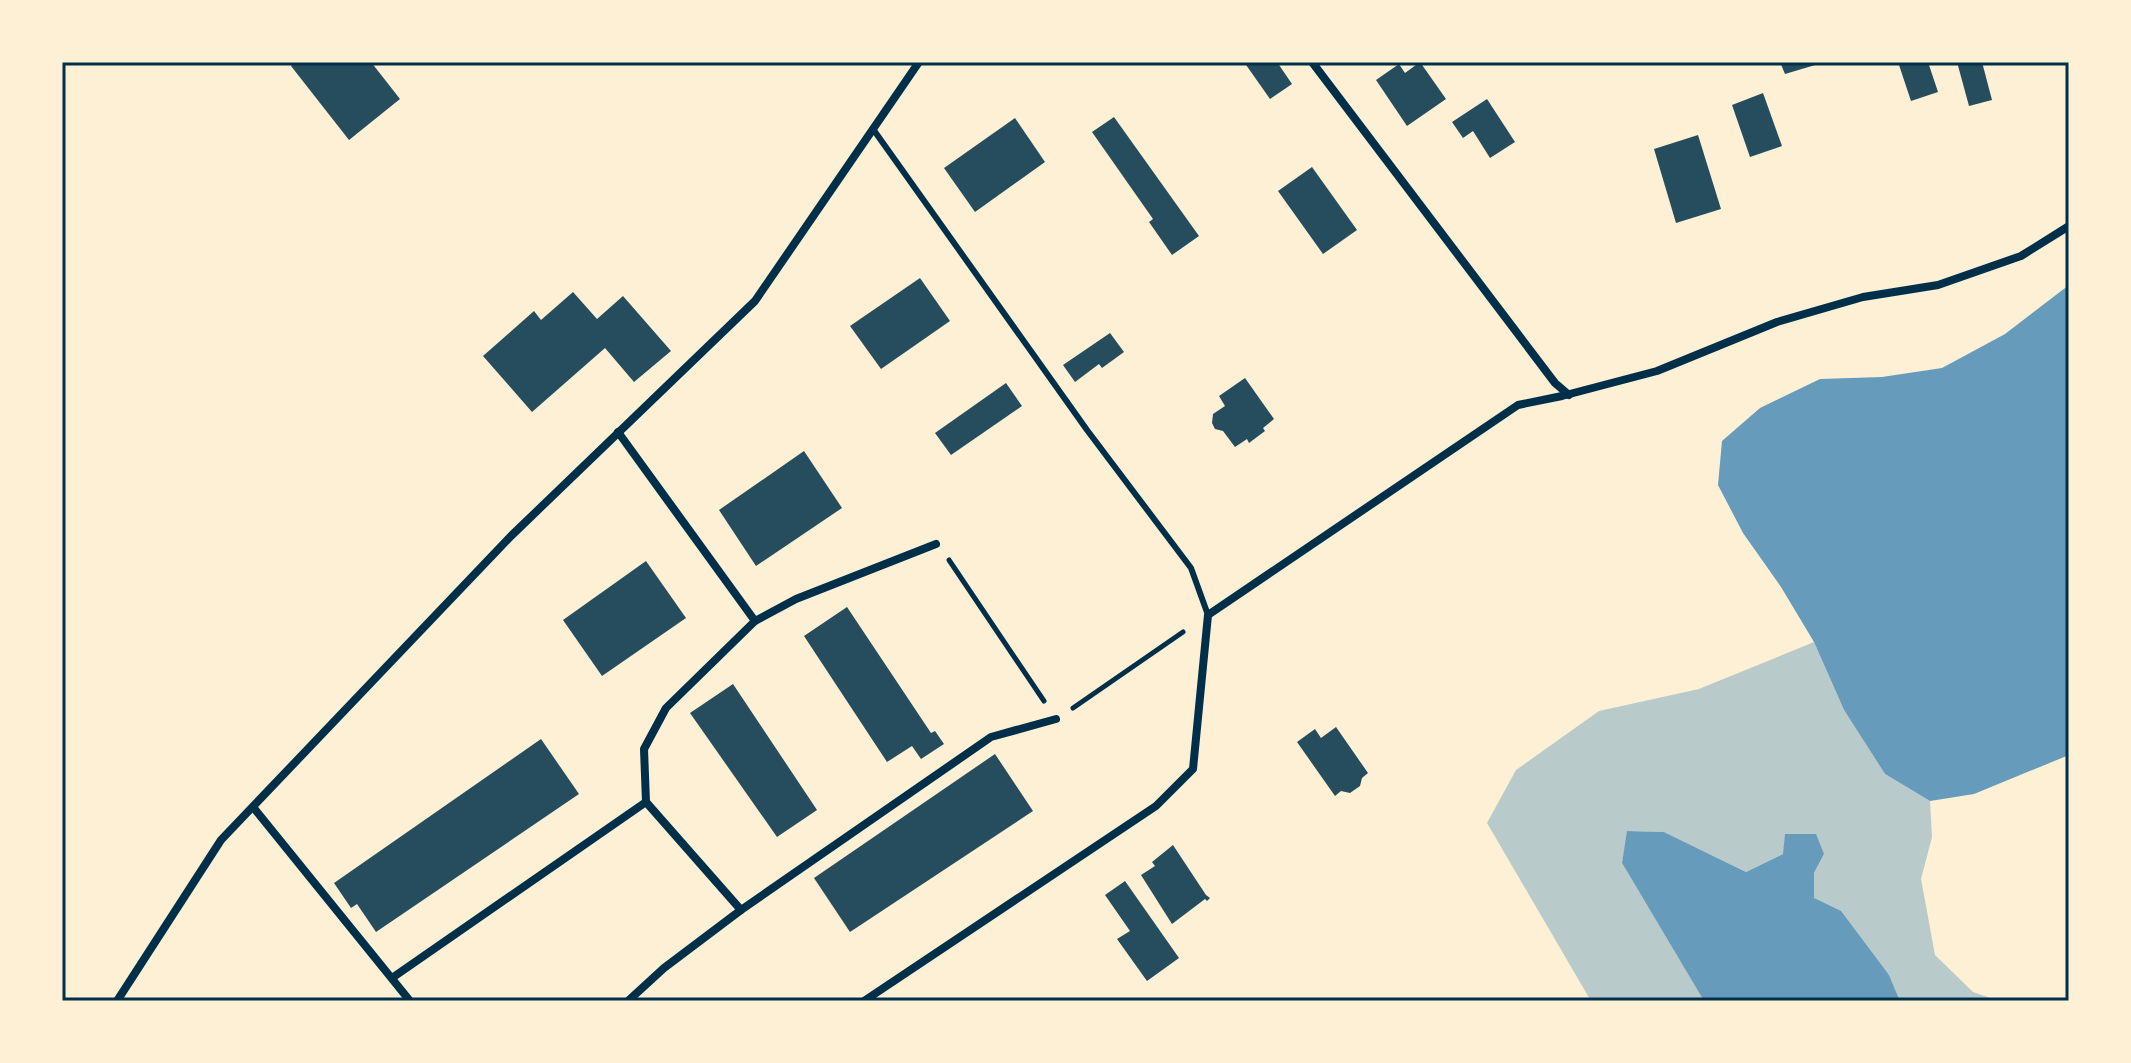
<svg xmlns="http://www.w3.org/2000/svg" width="2131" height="1063" viewBox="0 0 2131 1063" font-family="Literata,serif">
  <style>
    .green { fill: #b9caca }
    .water { fill: #669bbc }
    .building { fill: #264d5e }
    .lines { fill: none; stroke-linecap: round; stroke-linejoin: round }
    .path { stroke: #003049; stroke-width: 5 }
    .service { stroke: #003049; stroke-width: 6 }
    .minor { stroke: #003049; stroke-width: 8 }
    .neatline { fill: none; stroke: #003049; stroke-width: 3 }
  </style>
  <rect width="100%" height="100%" fill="#fdf0d5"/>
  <path class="green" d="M 1814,642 L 1844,710 L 1885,774 L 1930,801 L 1932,837 L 1921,879 L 1935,955 L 1973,992 L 1999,1001 L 1900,1001 L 1889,975 L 1814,898 L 1814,873 L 1824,854 L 1783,854 L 1746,872 L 1664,832 L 1628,831 L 1622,863 L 1704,1001 L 1591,1001 L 1487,823 L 1516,770 L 1599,711 L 1699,689 Z"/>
  <g class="water">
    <path d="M 2069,285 L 2069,755 L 1974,794 L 1930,801 L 1885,774 L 1844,710 L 1814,642 L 1781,587 L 1743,533 L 1718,485 L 1722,441 L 1760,408 L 1820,379 L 1882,377 L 1942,368 L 2005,334 Z"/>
    <path d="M 1627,831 L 1664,832 L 1746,872 L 1783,854 L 1785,834 L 1816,834 L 1824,854 L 1814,873 L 1814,898 L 1841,911 L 1889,975 L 1900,1001 L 1704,1001 L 1622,863 Z"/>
  </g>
  <g class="building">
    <path d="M 295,62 L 371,62 L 400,99 L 349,140 L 291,66 Z"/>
    <path d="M 1244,62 L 1277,62 L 1292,84 L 1270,99 Z"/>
    <path d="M 1420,62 L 1446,99 L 1407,126 L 1376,80 L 1399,64 L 1405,73 Z"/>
    <path d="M 1780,62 L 1822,62 L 1822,63 L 1785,74 Z"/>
    <path d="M 1898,62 L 1928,62 L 1938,92 L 1911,101 Z"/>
    <path d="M 1957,62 L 1982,62 L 1992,100 L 1969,106 Z"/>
    <path d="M 1763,93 L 1782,146 L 1750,157 L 1732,105 Z"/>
    <path d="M 1487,99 L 1515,142 L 1490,158 L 1473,131 L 1463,138 L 1452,122 Z"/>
    <path d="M 1114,117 L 1199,236 L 1172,255 L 1149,222 L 1153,219 L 1092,132 Z"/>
    <path d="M 1015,118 L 1045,162 L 975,212 L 944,168 Z"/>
    <path d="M 1698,135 L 1721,209 L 1676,223 L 1654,149 Z"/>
    <path d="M 1312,167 L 1357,230 L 1323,254 L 1278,191 Z"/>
    <path d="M 920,278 L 950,321 L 881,369 L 850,326 Z"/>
    <path d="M 573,292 L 597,319 L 623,296 L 671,351 L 634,382 L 605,348 L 532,412 L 483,356 L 534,311 L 541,320 Z"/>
    <path d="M 1110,333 L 1124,352 L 1102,368 L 1099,364 L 1075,382 L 1063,365 Z"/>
    <path d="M 1245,378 L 1274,419 L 1263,428 L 1265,431 L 1249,443 L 1247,439 L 1235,447 L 1223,431 L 1215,429 L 1212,423 L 1213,414 L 1225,406 L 1219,396 Z"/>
    <path d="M 1006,383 L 1022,406 L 951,455 L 935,433 Z"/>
    <path d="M 804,451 L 842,508 L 756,566 L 719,510 Z"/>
    <path d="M 646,561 L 686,618 L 602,676 L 563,620 Z"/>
    <path d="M 847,607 L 931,733 L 935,731 L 944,744 L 921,759 L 912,746 L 887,762 L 804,636 Z"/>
    <path d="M 733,684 L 817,810 L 777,837 L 690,713 Z"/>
    <path d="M 1336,727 L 1368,773 L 1362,778 L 1360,786 L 1350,793 L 1341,791 L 1335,796 L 1297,742 L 1315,729 L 1321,738 Z"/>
    <path d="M 541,739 L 579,794 L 376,932 L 357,904 L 351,908 L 334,883 Z"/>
    <path d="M 995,754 L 1033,811 L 850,932 L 814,878 Z"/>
    <path d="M 1173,845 L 1206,895 L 1210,898 L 1207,901 L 1205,899 L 1172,924 L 1141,875 L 1155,866 L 1152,862 Z"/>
    <path d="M 1125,881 L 1179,958 L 1147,981 L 1117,939 L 1130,931 L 1105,895 Z"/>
  </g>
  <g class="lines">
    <g class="path">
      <path d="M 949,560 L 1044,701"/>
      <path d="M 1073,708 L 1183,632"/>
    </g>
    <path class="service" d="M 873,129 L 1087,430 L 1191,568 L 1208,615"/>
    <g class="minor">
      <path d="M 1312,62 L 1555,383 L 1569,395"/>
      <path d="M 618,432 L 755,621 L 796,599 L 936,544"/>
      <path d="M 253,807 L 410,1001"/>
      <path d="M 741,910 L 646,802 L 644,749 L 666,708 L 755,621"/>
      <path d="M 392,978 L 646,802"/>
      <path d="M 117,1001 L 221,840 L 511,536 L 755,301 L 919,62"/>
      <path d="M 628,1001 L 664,968 L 741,910 L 991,737 L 1056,719"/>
      <path d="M 864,1001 L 1156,806 L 1193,769 L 1208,615 L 1518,405 L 1562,396 L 1657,371 L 1777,322 L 1863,297 L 1938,285 L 2021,256 L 2069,226"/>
    </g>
  </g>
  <rect width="2131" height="1063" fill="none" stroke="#fdf0d5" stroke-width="128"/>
  <rect x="64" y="64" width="2003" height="935" class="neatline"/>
</svg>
